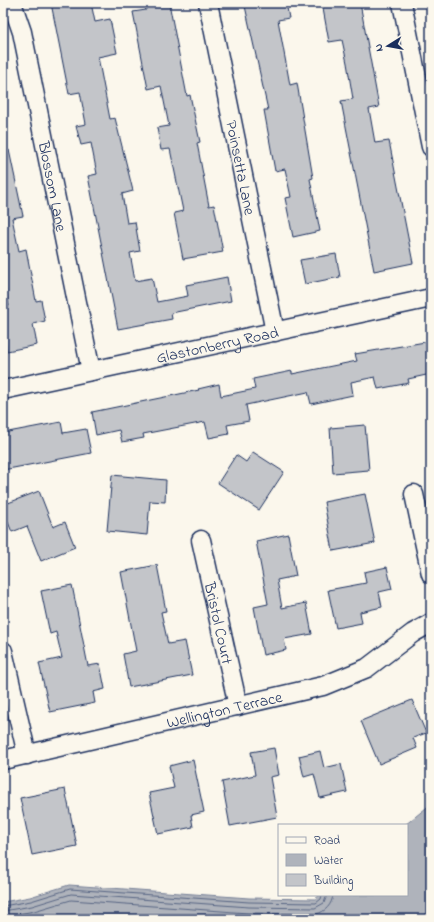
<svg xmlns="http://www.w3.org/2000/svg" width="434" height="922" viewBox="0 0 434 922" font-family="'Indie Flower',sans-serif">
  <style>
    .water { fill: #afb3bb; stroke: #747e96 }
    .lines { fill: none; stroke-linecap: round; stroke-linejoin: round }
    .shore { stroke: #566483; stroke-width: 1 }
    .building { fill: #c3c5c9; stroke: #1b2f5e }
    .minor-casing { stroke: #1b2f5e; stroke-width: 21 }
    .minor { stroke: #fbf7ec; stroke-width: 18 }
    .labels { text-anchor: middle; stroke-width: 3.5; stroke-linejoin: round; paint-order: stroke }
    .street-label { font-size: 16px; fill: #1b2f5e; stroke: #fbf7ec }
  </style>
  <rect width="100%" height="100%" fill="#fbf7ec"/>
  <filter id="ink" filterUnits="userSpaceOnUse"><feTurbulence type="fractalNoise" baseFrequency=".025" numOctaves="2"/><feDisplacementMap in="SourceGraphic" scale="8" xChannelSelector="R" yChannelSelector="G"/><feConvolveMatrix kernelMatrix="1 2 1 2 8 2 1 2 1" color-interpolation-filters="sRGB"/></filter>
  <g filter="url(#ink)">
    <path class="water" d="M 431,804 L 431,919 L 3,919 L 3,902 L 30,897 L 69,885 L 249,898 L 315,899 L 320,895 L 407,895 L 407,825 L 405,825 Z"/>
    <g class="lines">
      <g class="shore">
        <path d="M 3,906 L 31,901 L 70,889 L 249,902 L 316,903 L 321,899 L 322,895"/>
        <path d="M 3,911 L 32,906 L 71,894 L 249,907 L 315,908 L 324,903 L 327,895"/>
        <path d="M 3,917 L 34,911 L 71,900 L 248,913 L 316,914 C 325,912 332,905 333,895"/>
      </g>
    </g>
    <g class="building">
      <path d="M 51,3 L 91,3 L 95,22 L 110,19 L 117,53 L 98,57 L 110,119 L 115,118 L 133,191 L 122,194 L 127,223 L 135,222 L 140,251 L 130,253 L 135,281 L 152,278 L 157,302 L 188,296 L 186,285 L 227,277 L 231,301 L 171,313 L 172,319 L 118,329 L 88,176 L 97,174 L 91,143 L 81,145 L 76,126 L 86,124 L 80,92 L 69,94 Z"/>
      <path d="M 144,3 L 169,3 L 187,96 L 190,95 L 200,142 L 197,143 L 209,206 L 214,205 L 223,252 L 183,259 L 174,213 L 183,211 L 170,149 L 161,150 L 157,128 L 169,126 L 161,86 L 148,89 L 133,12 L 146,10 Z"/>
      <path d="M 255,3 L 286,3 L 289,18 L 278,20 L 290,85 L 297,83 L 313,178 L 310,179 L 320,231 L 293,237 L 285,198 L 291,197 L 285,169 L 275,171 L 264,110 L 268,110 L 245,6 Z"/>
      <path d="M 322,3 L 360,3 L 379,107 L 369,109 L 375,143 L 389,141 L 413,263 L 374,271 L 341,101 L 353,99 L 347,63 L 342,40 L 329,42 Z"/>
      <path d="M 9,150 L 23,216 L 12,218 L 19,251 L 26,249 L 36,301 L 41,300 L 45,321 L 33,324 L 37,345 L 7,351 L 3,331 L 3,308 L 9,306 L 3,276 L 3,151 Z"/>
      <path d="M 336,254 L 340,277 L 305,284 L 300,260 Z"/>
      <path d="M 431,341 L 431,374 L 408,379 L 409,383 L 378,389 L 375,377 L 351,382 L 353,395 L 311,404 L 308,392 L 246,405 L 249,421 L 227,425 L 229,434 L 209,438 L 205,422 L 143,434 L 144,438 L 122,442 L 119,430 L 96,435 L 92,412 L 199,390 L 198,389 L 219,384 L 221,396 L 255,389 L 253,379 L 292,371 L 292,374 L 357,361 L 355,354 Z"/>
      <path d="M 61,422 L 63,433 L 86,429 L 91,453 L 3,470 L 3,433 Z"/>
      <path d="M 365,425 L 369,470 L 333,473 L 330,428 Z"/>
      <path d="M 253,452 L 284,472 L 259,510 L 218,483 L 236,455 L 246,462 Z"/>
      <path d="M 112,475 L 166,480 L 165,502 L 150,501 L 147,535 L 107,531 Z"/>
      <path d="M 39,491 L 53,527 L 65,522 L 75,547 L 41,561 L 27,526 L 12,532 L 3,510 L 3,505 Z"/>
      <path d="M 365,494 L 375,543 L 333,551 L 324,502 Z"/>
      <path d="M 288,534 L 296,576 L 277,580 L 282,608 L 306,603 L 312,634 L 284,639 L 286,650 L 263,655 L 254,607 L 268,604 L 256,541 Z"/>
      <path d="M 157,565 L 166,611 L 161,612 L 168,644 L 185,641 L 192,675 L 129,687 L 123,654 L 136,651 L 121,572 Z"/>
      <path d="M 387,567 L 392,589 L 379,592 L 382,607 L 360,612 L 362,623 L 336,628 L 328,590 L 366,583 L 364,572 Z"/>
      <path d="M 72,585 L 88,666 L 100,664 L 105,689 L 93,692 L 95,703 L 50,712 L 39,663 L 62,658 L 56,632 L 50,634 L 41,591 Z"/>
      <path d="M 412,700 L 426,733 L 413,738 L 417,748 L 379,764 L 361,721 Z"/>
      <path d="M 274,748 L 279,775 L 270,777 L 277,817 L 230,826 L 222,782 L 255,775 L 251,752 Z"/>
      <path d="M 320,751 L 324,768 L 341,764 L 347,792 L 320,798 L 314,774 L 304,777 L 299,756 Z"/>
      <path d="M 193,760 L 204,812 L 191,815 L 193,827 L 158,834 L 149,793 L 174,788 L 169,766 Z"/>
      <path d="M 65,789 L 77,846 L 32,855 L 20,798 Z"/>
    </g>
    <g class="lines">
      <g class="minor-casing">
        <g id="minor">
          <path id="s1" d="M 12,3 L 22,32 L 91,371"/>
          <path id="s2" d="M 208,3 L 275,332"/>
          <path d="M 402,3 L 431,147"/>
          <path id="s3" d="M 3,390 L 431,298"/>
          <path d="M 414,494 L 431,574"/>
          <path id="s4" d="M 201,540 L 238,706"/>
          <path d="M 3,651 L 27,755"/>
          <path id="s5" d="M 3,760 L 323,686 L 367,668 L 413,633 L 431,623"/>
        </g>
      </g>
      <use href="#minor" class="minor"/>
    </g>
  </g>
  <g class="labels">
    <g class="street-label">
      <text dy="6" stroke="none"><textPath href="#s2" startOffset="168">Poinsetta Lane</textPath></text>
      <text dy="6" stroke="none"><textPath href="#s1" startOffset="188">Blossom Lane</textPath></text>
      <text dy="6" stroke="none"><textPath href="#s3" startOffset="219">Glastonberry Road</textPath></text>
      <text dy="6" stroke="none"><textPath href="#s4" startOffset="85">Bristol Court</textPath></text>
      <text dy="6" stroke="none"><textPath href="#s5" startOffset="227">Wellington Terrace</textPath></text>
    </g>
  </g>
  <rect width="434" height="922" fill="none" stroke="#fbf7ec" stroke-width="16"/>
  <rect x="8" y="8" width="418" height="906" fill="none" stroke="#1b2f5e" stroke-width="1.5" filter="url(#ink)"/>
  <rect x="278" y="824" width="130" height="72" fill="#fbf7ec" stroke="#a1a7b3"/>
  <rect x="286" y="837" width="20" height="6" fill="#fbf7ec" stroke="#a1a7b3"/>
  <text x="314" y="844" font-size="12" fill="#1b2f5e">Road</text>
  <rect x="286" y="854" width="20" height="12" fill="#afb3bb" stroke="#a1a7b3"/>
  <text x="314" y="864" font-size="12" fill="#1b2f5e">Water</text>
  <rect x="286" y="874" width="20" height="12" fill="#c3c5c9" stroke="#a1a7b3"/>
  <text x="314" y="884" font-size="12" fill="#1b2f5e">Building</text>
  <g transform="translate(388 46) rotate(259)" stroke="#fbf7ec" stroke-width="3" paint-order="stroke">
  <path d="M0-3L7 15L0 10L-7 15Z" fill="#1b2f5e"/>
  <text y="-6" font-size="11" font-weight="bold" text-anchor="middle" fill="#1b2f5e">N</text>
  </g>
</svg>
